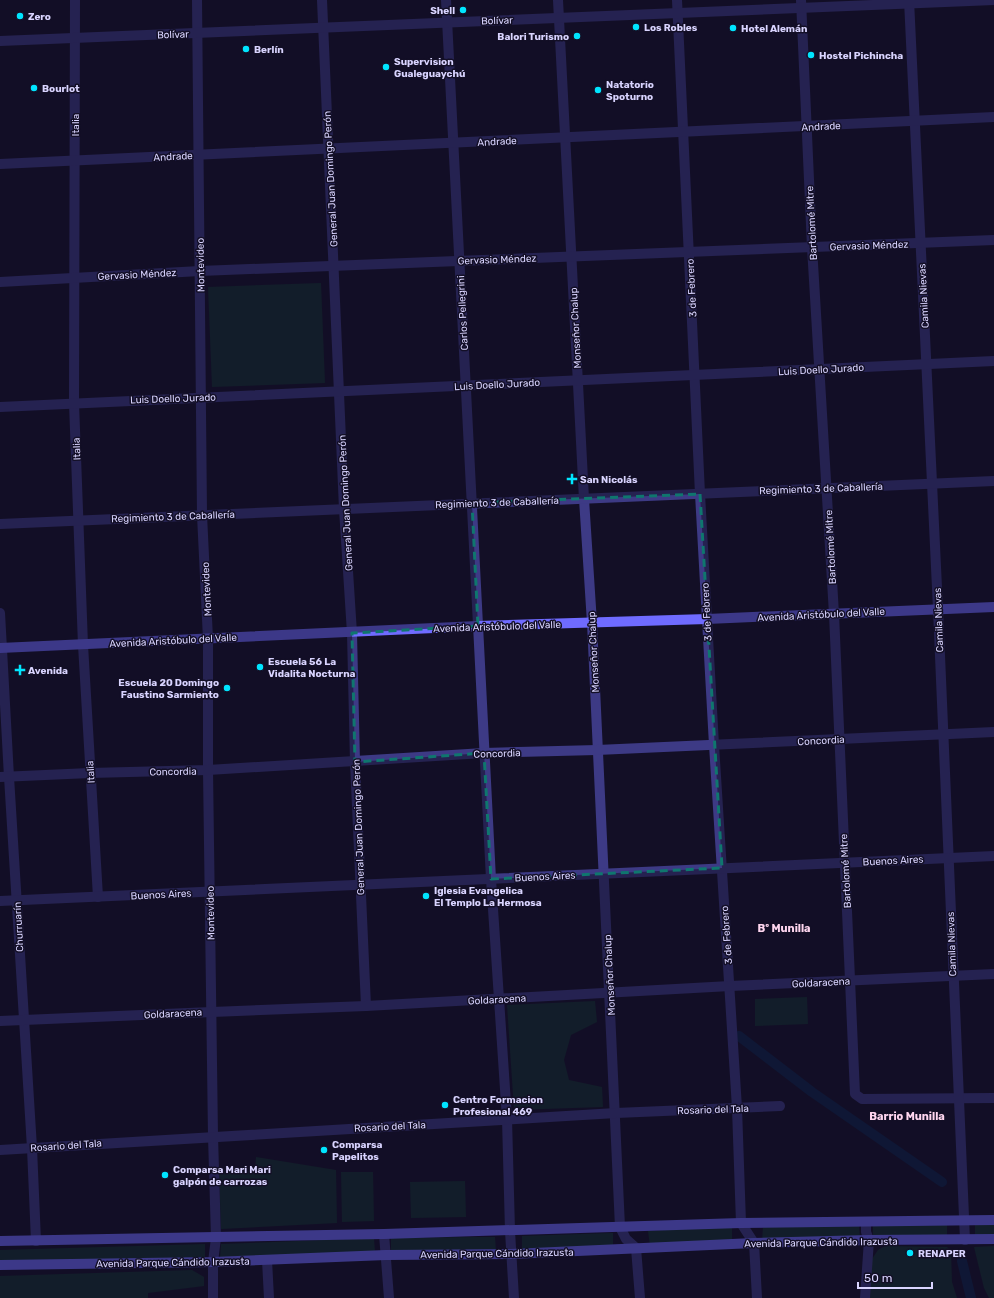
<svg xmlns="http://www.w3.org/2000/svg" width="994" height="1298" viewBox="0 0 994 1298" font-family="Rubik,sans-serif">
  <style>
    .green { fill: #12302f }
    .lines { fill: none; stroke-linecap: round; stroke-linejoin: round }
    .canal { stroke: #0c2248; stroke-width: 10 }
    .minor { stroke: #3d3a85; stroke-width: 10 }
    .secondary { stroke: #6f6bff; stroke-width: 10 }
    .marked { fill: none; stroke: #0f766e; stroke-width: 3; stroke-dasharray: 8 5; stroke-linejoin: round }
    .poi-dot { fill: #00e5ff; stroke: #130f26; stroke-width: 1.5 }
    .labels { text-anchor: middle; stroke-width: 3; stroke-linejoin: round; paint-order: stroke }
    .poi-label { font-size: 10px; font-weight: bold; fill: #d9d4ff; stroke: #130f26; text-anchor: start }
    .street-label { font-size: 10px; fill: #d9d4ff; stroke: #130f26 }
    .neighbourhood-label { font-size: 11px; font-weight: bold; fill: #ffd6f0; stroke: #130f26 }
  </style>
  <rect width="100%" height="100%" fill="#130f26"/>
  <g class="green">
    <path d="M 321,283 L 325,383 L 212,387 L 208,287 Z"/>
    <path d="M 807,997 L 808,1024 L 755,1026 L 755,999 Z"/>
    <path d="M 595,1001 L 597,1022 L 571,1035 L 564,1060 L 569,1080 L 602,1087 L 603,1107 L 514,1110 L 507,1005 Z"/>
    <path d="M 256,1157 L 336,1170 L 337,1223 L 221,1229 L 219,1170 L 255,1171 Z"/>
    <path d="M 341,1172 L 373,1172 L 374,1221 L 342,1222 Z"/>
    <path d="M 465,1181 L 466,1217 L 411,1218 L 410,1182 Z"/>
    <path d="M 975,1223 L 994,1223 L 994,1236 L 975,1237 Z"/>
    <path d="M 947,1225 L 947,1236 L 873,1238 L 873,1226 Z"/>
    <path d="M 732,1226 L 732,1242 L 650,1246 L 648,1231 Z"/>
    <path d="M 859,1226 L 860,1238 L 762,1241 L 763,1227 Z"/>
    <path d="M 611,1233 L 613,1233 L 613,1248 L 522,1251 L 522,1236 Z"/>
    <path d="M 473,1237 L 495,1237 L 496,1251 L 391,1252 L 391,1238 Z"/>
    <path d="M 374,1238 L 375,1253 L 220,1258 L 221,1244 Z"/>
    <path d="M 205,1244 L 205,1259 L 0,1266 L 0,1250 Z"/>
    <path d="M 885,1246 L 947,1247 L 951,1251 L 952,1282 L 957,1298 L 870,1298 L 872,1259 L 878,1250 Z"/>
    <path d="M 994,1246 L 994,1298 L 989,1298 L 984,1288 L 974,1247 Z"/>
    <path d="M 192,1270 L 204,1277 L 204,1286 L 148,1293 L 148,1298 L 0,1298 L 0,1276 Z"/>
  </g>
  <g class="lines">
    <g class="canal">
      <path d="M 739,1036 L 812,1092 L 942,1182"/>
      <path d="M 962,1261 L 971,1298"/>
    </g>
    <g class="minor">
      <path d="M 75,0 L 74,403 L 83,645 L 98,897"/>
      <path d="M 197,0 L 202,515 L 208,639 L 208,770 L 213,1136 L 216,1238 L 213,1262 L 213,1298"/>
      <path d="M 322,0 L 344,509 L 352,633 L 355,762 L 366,1006"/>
      <path d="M 446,0 L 491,879 L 507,1119 L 510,1231 L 514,1298"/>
      <path d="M 558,0 L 584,499 L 592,623 L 620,1227 L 626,1239 L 636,1248 L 640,1298"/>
      <path d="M 677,0 L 700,494 L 714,745 L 737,1108 L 741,1223 L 754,1243 L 757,1298"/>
      <path d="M 801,0 L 812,247 L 834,614 L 855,1094 L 862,1099 L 994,1098"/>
      <path d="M 909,0 L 938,609 L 965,1240"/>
      <path d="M 0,41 L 994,0"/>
      <path d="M 0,164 L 994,117"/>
      <path d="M 0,282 L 200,271 L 994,240"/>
      <path d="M 0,407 L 994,361"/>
      <path d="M 0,524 L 994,481"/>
      <path d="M 0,613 L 9,777 L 32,1148 L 36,1241"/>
      <path d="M 0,777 L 90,773 L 208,770 L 484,753 L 597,750 L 994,732"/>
      <path d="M 0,901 L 994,856"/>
      <path d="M 0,1021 L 212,1012 L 366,1006 L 730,986 L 994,974"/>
      <path d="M 0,1150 L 616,1113 L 780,1106"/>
      <path d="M 384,1234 L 389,1298"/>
      <path d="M 267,1260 L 269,1298"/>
      <path d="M 865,1298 L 869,1240 L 866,1232 L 866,1222"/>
    </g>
    <g class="secondary">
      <path d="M 0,648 L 478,626 L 707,619 L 994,607"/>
      <path d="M 0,1241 L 384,1234 L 741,1223 L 994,1220"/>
      <path d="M 0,1265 L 213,1262 L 386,1255 L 511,1254 L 754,1243 L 869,1240 L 994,1239"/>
    </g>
  </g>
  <path d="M0 0H994V1298H0ZM 700,494 L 722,868 L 491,879 L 484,753 L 355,762 L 352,633 L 478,626 L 472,503 Z" fill="#130f26" fill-opacity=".55" fill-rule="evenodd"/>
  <path class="marked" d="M 700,494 L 722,868 L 491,879 L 484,753 L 355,762 L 352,633 L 478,626 L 472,503 Z"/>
  <g class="poi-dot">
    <circle cx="463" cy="10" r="4"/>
    <circle cx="20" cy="16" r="4"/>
    <circle cx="636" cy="27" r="4"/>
    <circle cx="733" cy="28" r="4"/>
    <circle cx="577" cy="36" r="4"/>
    <circle cx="246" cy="49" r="4"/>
    <circle cx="811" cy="55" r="4"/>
    <circle cx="386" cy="67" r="4"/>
    <circle cx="34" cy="88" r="4"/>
    <circle cx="598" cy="90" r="4"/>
    <path d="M570 473h4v4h4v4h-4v4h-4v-4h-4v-4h4z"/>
    <circle cx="260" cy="667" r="4"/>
    <path d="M18 664h4v4h4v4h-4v4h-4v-4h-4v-4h4z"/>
    <circle cx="227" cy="688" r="4"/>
    <circle cx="426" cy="896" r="4"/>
    <circle cx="445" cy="1105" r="4"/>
    <circle cx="324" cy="1150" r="4"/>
    <circle cx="165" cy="1175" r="4"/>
    <circle cx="910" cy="1253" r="4"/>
  </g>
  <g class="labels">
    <g class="poi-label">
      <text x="455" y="14" text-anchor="end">Shell</text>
      <text x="28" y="20">Zero</text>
      <text x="644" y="31">Los Robles</text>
      <text x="741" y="32">Hotel Alemán</text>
      <text x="569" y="40" text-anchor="end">Balori Turismo</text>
      <text x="254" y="53">Berlín</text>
      <text x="819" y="59">Hostel Pichincha</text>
      <text x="394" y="65">Supervision<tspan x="394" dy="12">Gualeguaychú</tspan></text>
      <text x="606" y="88">Natatorio<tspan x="606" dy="12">Spoturno</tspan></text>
      <text x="42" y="92">Bourlot</text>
      <text x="580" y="483">San Nicolás</text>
      <text x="268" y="665">Escuela 56 La<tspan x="268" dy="12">Vidalita Nocturna</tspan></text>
      <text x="28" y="674">Avenida</text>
      <text x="219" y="686" text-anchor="end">Escuela 20 Domingo<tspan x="219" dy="12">Faustino Sarmiento</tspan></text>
      <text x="434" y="894">Iglesia Evangelica<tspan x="434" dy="12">El Templo La Hermosa</tspan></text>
      <text x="453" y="1103">Centro Formacion<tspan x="453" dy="12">Profesional 469</tspan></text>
      <text x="332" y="1148">Comparsa<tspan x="332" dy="12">Papelitos</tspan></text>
      <text x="173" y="1173">Comparsa Mari Mari<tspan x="173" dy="12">galpón de carrozas</tspan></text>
      <text x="918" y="1257">RENAPER</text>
    </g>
    <g class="street-label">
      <text transform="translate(497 20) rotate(-2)" y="4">Bolívar</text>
      <text transform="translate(173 34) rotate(-2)" y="4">Bolívar</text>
      <text transform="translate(75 125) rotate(-90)" y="4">Italia</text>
      <text transform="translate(821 126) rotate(-3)" y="4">Andrade</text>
      <text transform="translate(497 141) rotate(-3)" y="4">Andrade</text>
      <text transform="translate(173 156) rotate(-3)" y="4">Andrade</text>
      <text transform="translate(330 179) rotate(-93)" y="4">General Juan Domingo Perón</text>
      <text transform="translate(811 223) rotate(-93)" y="4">Bartolomé Mitre</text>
      <text transform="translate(869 245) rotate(-2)" y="4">Gervasio Méndez</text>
      <text transform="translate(497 259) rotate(-2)" y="4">Gervasio Méndez</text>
      <text transform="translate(200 265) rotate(-91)" y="4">Montevideo</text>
      <text transform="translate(137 274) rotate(-3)" y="4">Gervasio Méndez</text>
      <text transform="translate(691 288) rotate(-93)" y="4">3 de Febrero</text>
      <text transform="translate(923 296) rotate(-93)" y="4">Camila Nievas</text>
      <text transform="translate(462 313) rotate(-93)" y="4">Carlos Pellegrini</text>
      <text transform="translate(575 328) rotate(-93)" y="4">Monseñor Chalup</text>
      <text transform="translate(821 369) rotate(-3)" y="4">Luis Doello Jurado</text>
      <text transform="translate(497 384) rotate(-3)" y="4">Luis Doello Jurado</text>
      <text transform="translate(173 398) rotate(-2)" y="4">Luis Doello Jurado</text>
      <text transform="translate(76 449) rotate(-92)" y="4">Italia</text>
      <text transform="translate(821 488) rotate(-2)" y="4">Regimiento 3 de Caballería</text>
      <text transform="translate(497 502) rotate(-2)" y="4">Regimiento 3 de Caballería</text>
      <text transform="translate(345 503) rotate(-93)" y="4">General Juan Domingo Perón</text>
      <text transform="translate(173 516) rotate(-2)" y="4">Regimiento 3 de Caballería</text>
      <text transform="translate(830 547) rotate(-93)" y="4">Bartolomé Mitre</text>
      <text transform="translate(206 589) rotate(-93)" y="4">Montevideo</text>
      <text transform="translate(706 612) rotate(-93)" y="4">3 de Febrero</text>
      <text transform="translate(821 614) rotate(-3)" y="4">Avenida Aristóbulo del Valle</text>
      <text transform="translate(938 620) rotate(-92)" y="4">Camila Nievas</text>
      <text transform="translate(497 626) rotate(-2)" y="4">Avenida Aristóbulo del Valle</text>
      <text transform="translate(173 640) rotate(-3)" y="4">Avenida Aristóbulo del Valle</text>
      <text transform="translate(593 652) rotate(-93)" y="4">Monseñor Chalup</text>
      <text transform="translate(821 740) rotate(-3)" y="4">Concordia</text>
      <text transform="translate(497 753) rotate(-2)" y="4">Concordia</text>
      <text transform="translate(173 771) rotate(-1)" y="4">Concordia</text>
      <text transform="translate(90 772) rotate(-94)" y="4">Italia</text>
      <text transform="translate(358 827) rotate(-92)" y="4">General Juan Domingo Perón</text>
      <text transform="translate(893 860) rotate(-3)" y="4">Buenos Aires</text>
      <text transform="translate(845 871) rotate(-93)" y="4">Bartolomé Mitre</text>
      <text transform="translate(545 876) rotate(-3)" y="4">Buenos Aires</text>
      <text transform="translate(161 894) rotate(-3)" y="4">Buenos Aires</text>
      <text transform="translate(210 913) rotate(-91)" y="4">Montevideo</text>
      <text transform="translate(18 927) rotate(-93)" y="4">Churruarín</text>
      <text transform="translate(726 935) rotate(-94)" y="4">3 de Febrero</text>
      <text transform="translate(951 944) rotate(-92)" y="4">Camila Nievas</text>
      <text transform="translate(609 975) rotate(-93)" y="4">Monseñor Chalup</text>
      <text transform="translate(821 982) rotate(-3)" y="4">Goldaracena</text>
      <text transform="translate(497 999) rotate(-3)" y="4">Goldaracena</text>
      <text transform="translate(173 1013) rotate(-3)" y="4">Goldaracena</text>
      <text transform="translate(713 1109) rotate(-2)" y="4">Rosario del Tala</text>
      <text transform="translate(390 1126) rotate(-3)" y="4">Rosario del Tala</text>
      <text transform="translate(66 1145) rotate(-4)" y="4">Rosario del Tala</text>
      <text transform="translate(821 1242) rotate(-1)" y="4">Avenida Parque Cándido Irazusta</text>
      <text transform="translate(497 1253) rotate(-1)" y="4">Avenida Parque Cándido Irazusta</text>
      <text transform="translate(173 1262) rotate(-1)" y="4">Avenida Parque Cándido Irazusta</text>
    </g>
    <g class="neighbourhood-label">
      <text x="784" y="932">Bº Munilla</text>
      <text x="907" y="1120">Barrio Munilla</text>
    </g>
  </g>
  <path d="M858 1282v6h74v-6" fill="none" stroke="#d9d4ff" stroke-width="2"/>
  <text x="864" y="1282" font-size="12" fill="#d9d4ff" stroke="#130f26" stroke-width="3" paint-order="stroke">50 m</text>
</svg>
